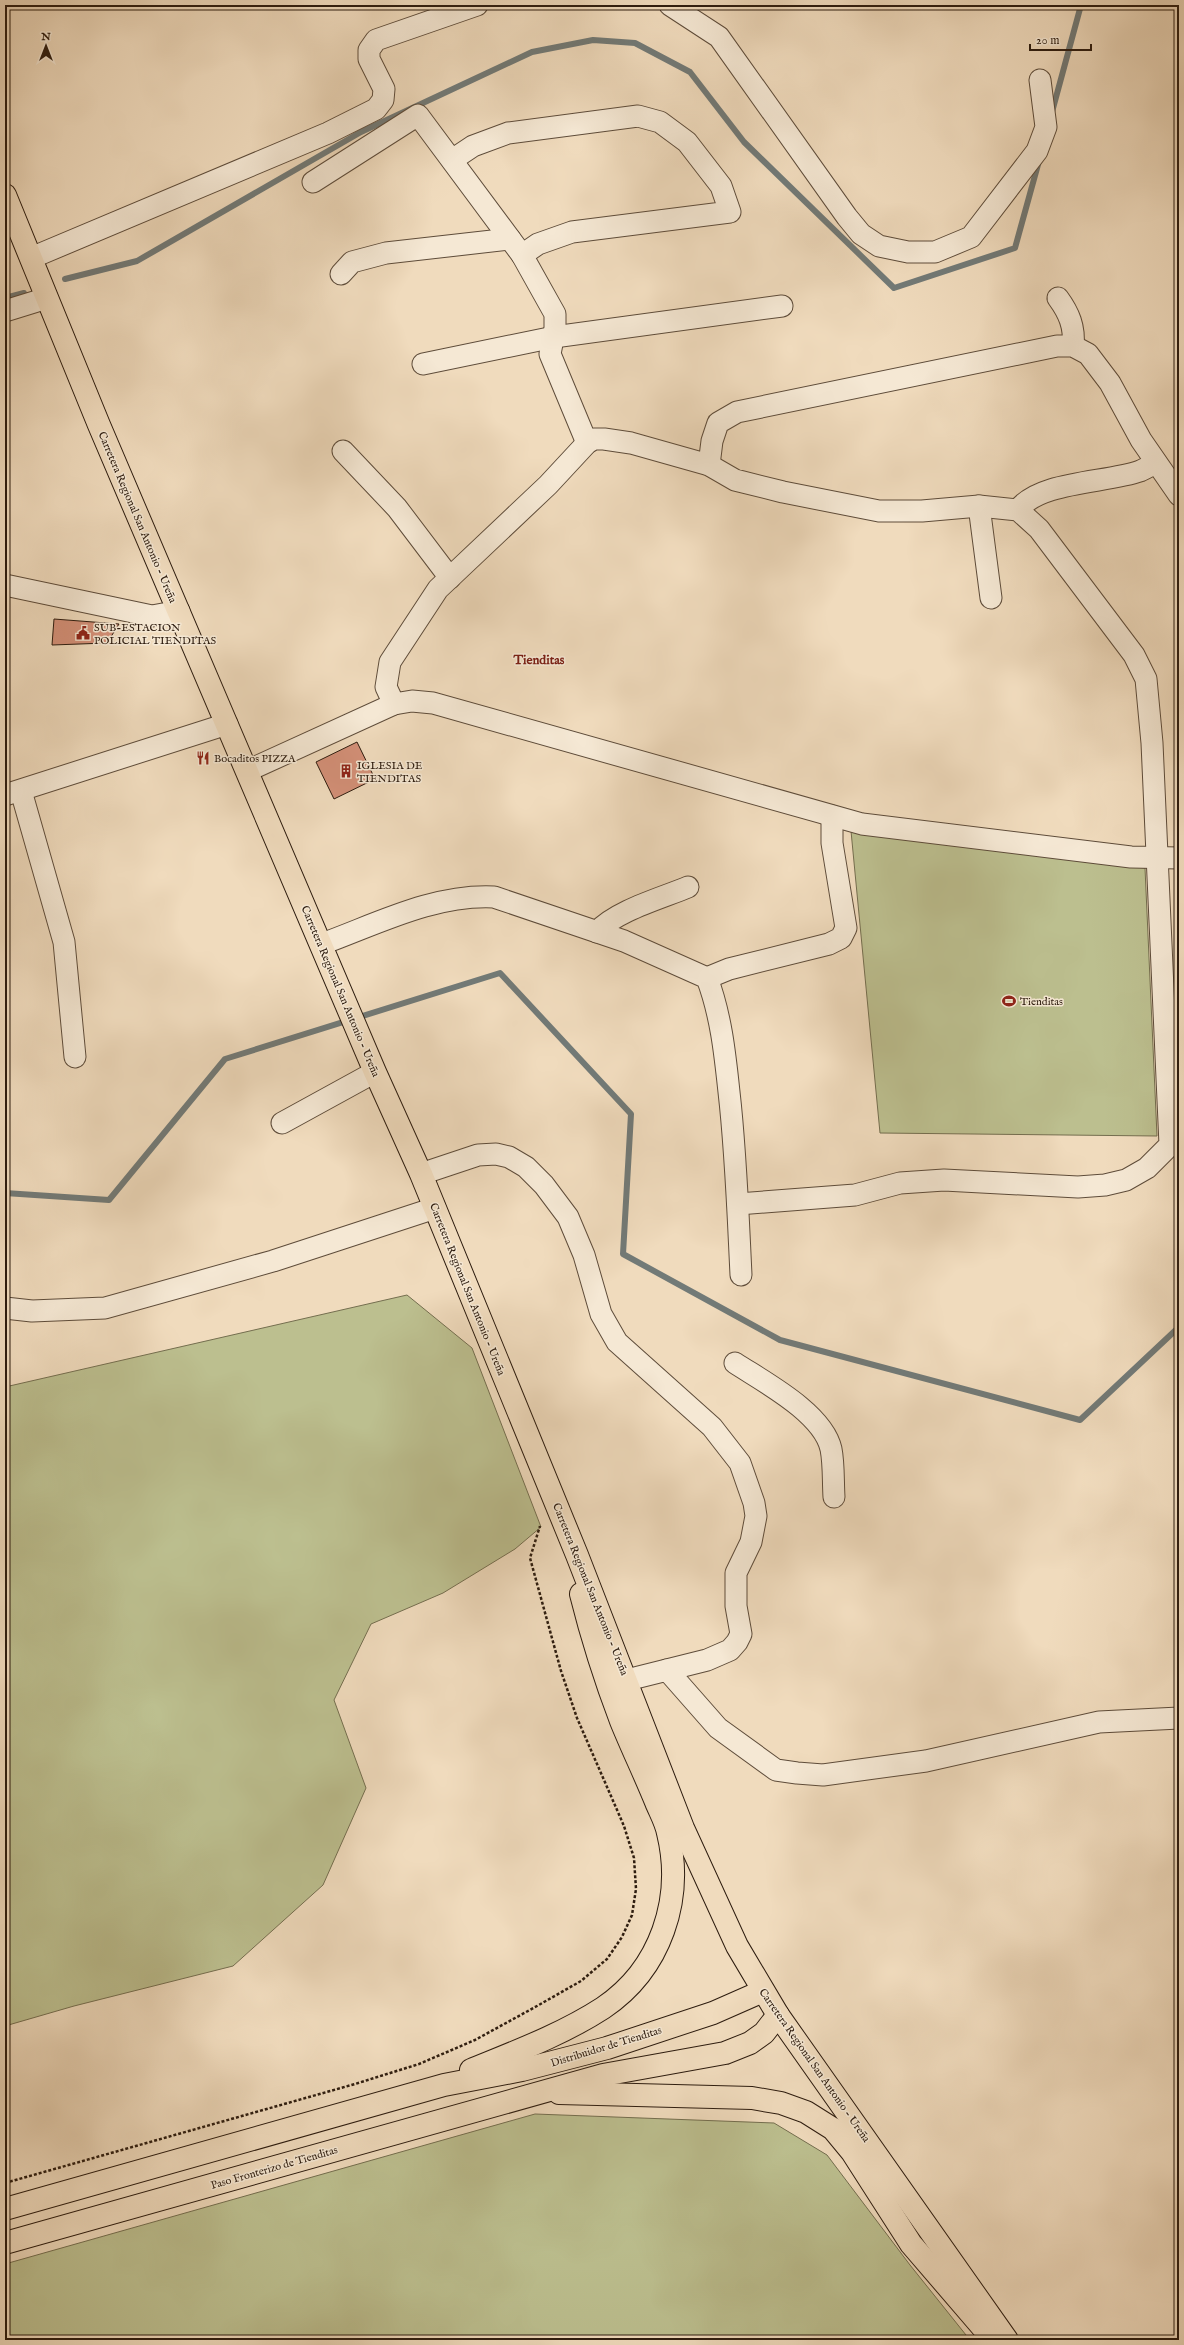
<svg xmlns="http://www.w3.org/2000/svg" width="1184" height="2345" viewBox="0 0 1184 2345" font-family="'IM FELL English',serif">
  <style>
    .green { fill: #bcbf8f; stroke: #746e4f }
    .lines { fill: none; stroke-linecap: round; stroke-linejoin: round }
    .stream { stroke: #727a77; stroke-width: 6 }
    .building { fill: #d49078; stroke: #2d1c0f }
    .minor-casing { stroke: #5e4c3a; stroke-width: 23 }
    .major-casing { stroke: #2d1c0f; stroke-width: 24 }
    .path { stroke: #2d1c0f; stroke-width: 2.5; stroke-dasharray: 3 2; stroke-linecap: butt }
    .minor { stroke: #f5e8d4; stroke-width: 21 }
    .major { stroke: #f0dbbd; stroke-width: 22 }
    .labels { text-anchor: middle; stroke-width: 3; stroke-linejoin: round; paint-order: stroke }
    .street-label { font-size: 11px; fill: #2d1c0f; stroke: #f5e8d4 }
    .poi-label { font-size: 11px; fill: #2d1c0f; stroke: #f5e8d4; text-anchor: start }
    .quarter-label { font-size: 13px; font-weight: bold; fill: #7a1f14; stroke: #f5e8d4 }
  </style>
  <rect width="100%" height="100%" fill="#f0dbbd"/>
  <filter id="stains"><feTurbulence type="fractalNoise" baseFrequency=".005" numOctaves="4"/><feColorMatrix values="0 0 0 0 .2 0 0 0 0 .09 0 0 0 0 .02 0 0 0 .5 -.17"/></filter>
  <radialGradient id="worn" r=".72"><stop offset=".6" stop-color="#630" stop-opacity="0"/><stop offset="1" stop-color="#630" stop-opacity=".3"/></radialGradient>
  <g class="green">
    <path d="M 851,831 L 1145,868 L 1157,1136 L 880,1133 Z"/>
    <path d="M 407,1295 L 472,1348 L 541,1527 L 515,1549 L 443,1593 L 371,1624 L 334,1700 L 366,1788 L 323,1885 L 233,1966 L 74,2006 L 5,2026 L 5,1387 Z"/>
    <path d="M 535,2114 L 774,2123 L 827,2155 L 910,2265 L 970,2340 L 5,2340 L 5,2264 Z"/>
  </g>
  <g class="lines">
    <g class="stream">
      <path d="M 1052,112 L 1081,5"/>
      <path d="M 65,279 L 137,261 L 361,132 L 532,52 L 593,40 L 635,43 L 690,72 L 744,142 L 894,288 L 1015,248 L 1039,161"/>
      <path d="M 5,298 L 24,293"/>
      <path d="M 5,1193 L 109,1200 L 225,1059 L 500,973 L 631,1114 L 623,1254 L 780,1340 L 1080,1420 L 1179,1327"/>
    </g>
  </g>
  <g class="building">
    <path d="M 54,619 L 119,624 L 107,643 L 52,645 Z"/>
    <path d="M 357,742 L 375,779 L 334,799 L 316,762 Z"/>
  </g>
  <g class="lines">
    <g class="minor-casing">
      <g id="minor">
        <path d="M 670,5 L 719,37 L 847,217 L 861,234 L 879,246 L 908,252 L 935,252 L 971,237 L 1037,151 L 1046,127 L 1040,80"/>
        <path d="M 452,160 L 473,146 L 508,133 L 638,116 L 660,122 L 687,142 L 721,186 L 730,212 L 572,232 L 538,244 L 522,255"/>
        <path d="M 313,182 L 418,115 L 522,255 L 555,314 L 555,328 L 550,354 L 587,443"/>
        <path d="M 31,258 L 328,133 L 376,109 L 383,100 L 384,89 L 369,59 L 369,50 L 376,40 L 477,5"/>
        <path d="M 341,274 L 352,262 L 386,253 L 510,239"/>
        <path d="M 1058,298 C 1069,313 1075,327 1073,346"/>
        <path d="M 5,311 L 47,298"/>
        <path d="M 423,364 L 554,337 L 782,306"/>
        <path d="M 343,451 L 397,508 L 450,578"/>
        <path d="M 709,465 L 712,441 L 718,423 L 737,412 L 1057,346 L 1073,346 L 1088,354 L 1110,383 L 1141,440 L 1179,495"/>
        <path d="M 979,506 L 991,598"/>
        <path d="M 1018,510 C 1039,481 1107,483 1140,471 C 1145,469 1151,465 1156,463"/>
        <path d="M 5,585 L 152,616 L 179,611"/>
        <path d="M 394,704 L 386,687 L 390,662 L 438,589 L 548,485 L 587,443 L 594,439 L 604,439 L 631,443 L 709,465 L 735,480 L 783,492 L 879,511 L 922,511 L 979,506 L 1018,510 L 1039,529 L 1134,655 L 1146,679 L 1152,743 L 1170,1145 L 1147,1168 L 1126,1180 L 1105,1185 L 1078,1187 L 944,1180 L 900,1183 L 855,1195 L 738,1204"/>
        <path d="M 247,771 L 394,704 L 412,701 L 433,703 L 862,824 L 1131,857 L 1179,858"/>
        <path d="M 21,791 L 64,942 L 75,1057"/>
        <path d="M 5,795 L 227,724"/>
        <path d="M 597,932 C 615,911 662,898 688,887"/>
        <path d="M 322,944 C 377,924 434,894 494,897 L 624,941 L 707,978 C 721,1015 725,1054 729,1092 C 736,1153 738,1214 741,1275"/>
        <path d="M 707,978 L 729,969 L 829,944 L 841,938 L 846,928 L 832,843 L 832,816"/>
        <path d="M 282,1123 L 375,1072"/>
        <path d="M 421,1174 L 478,1155 L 496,1154 L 509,1157 L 526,1167 L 544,1185 L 568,1217 L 584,1255 L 601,1314 L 617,1342 L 712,1427 L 740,1463 L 754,1503 L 756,1516 L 751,1542 L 736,1573 L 736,1606 L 741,1634 L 737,1642 L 730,1650 L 707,1660 L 667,1670"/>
        <path d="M 5,1308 L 32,1311 L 105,1308 L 273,1261 L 435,1208"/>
        <path d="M 735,1363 C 764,1382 823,1413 831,1449 C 834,1464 833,1482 834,1497"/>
        <path d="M 627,1680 L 667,1670 L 718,1728 L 776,1770 L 797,1773 L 823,1775 L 926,1761 L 1099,1722 L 1179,1718"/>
      </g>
    </g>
    <g class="major-casing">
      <g id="major">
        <path d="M 5,195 L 99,425 L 375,1072 L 421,1174 L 577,1555 L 683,1828 L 737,1946 L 778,2015 L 1007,2340"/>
        <path d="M 471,2070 C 515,2052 563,2034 603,2008 C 661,1969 684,1899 668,1833 C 666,1822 660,1812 656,1802 C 645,1775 632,1748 621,1721 C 605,1679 592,1638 581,1594"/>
        <path d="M 559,2093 L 752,2098 L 781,2103 L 806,2112 L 833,2129 L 852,2152 L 911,2244 L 990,2336"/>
        <path d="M 5,2209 L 444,2085 L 522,2070 L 607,2048 L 713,2013 L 763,1991"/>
        <path d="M 5,2243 L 603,2075 L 725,2053 L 750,2043 L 764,2033 L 778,2015"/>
      </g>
    </g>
    <path class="path" d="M 5,2183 L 355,2084 L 419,2064 L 475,2040 L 537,2006 L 581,1981 L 607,1959 L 622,1937 L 632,1915 L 636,1889 L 634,1858 L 624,1826 L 577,1718 L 561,1671 L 530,1558 L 540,1526"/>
    <use href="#minor" class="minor"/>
    <use href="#major" class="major"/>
  </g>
  <defs>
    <g id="civic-bare" transform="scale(1.08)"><path d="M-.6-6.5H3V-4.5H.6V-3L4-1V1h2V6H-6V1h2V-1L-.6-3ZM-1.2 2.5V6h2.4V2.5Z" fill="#8f2418" stroke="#f5e8d4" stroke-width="2.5" paint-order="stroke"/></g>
    <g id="restaurant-bare" transform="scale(1.08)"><path d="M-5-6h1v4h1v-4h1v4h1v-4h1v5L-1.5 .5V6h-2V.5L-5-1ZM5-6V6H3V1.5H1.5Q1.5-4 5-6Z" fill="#8f2418" stroke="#f5e8d4" stroke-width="2.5" paint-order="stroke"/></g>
    <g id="building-bare" transform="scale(1.08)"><path d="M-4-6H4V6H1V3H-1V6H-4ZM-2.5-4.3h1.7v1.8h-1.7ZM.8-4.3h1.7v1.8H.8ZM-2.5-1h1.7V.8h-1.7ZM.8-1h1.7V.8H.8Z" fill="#8f2418" stroke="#f5e8d4" stroke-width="2.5" paint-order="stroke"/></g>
    <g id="stadium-bare" transform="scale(1.08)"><path d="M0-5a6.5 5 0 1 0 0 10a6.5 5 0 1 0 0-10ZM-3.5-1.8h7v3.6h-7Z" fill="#8f2418" stroke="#f5e8d4" stroke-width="2.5" paint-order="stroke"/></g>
  </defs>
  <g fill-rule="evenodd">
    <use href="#civic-bare" x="83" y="633"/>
    <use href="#restaurant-bare" x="203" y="758"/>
    <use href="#building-bare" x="346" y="771"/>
    <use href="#stadium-bare" x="1009" y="1001"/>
  </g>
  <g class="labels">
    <g class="street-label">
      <text transform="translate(138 517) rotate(67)" y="4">Carretera Regional San Antonio - Ureña</text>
      <text transform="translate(341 991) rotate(67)" y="4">Carretera Regional San Antonio - Ureña</text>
      <text transform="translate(468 1289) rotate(68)" y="4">Carretera Regional San Antonio - Ureña</text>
      <text transform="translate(591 1589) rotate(68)" y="4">Carretera Regional San Antonio - Ureña</text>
      <text transform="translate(606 2046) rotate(-17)" y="4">Distribuidor de Tienditas</text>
      <text transform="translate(815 2065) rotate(55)" y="4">Carretera Regional San Antonio - Ureña</text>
      <text transform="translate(274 2167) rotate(-16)" y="4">Paso Fronterizo de Tienditas</text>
    </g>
    <g class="poi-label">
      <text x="94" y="631">SUB-ESTACION<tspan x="94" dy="13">POLICIAL TIENDITAS</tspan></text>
      <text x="214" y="762">Bocaditos PIZZA</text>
      <text x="357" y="769">IGLESIA DE<tspan x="357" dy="13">TIENDITAS</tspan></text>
      <text x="1020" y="1005">Tienditas</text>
    </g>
    <g class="quarter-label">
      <text x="539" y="664">Tienditas</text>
    </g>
  </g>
  <rect width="1184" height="2345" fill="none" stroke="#f0dbbd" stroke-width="20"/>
  <rect x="6" y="6" width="1172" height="2333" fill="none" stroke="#2d1c0f" stroke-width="2"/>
  <rect x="10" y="10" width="1164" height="2325" fill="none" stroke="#2d1c0f"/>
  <g transform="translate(46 46)" stroke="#f5e8d4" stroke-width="3" paint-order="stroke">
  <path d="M0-3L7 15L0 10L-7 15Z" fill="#2d1c0f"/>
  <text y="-6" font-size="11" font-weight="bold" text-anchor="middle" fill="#2d1c0f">N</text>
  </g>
  <path d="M1030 44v6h61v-6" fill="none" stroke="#2d1c0f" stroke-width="2"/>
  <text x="1036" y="44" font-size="12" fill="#2d1c0f" stroke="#f5e8d4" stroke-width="3" paint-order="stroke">20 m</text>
  <rect width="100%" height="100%" filter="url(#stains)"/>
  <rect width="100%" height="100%" fill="url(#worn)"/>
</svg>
